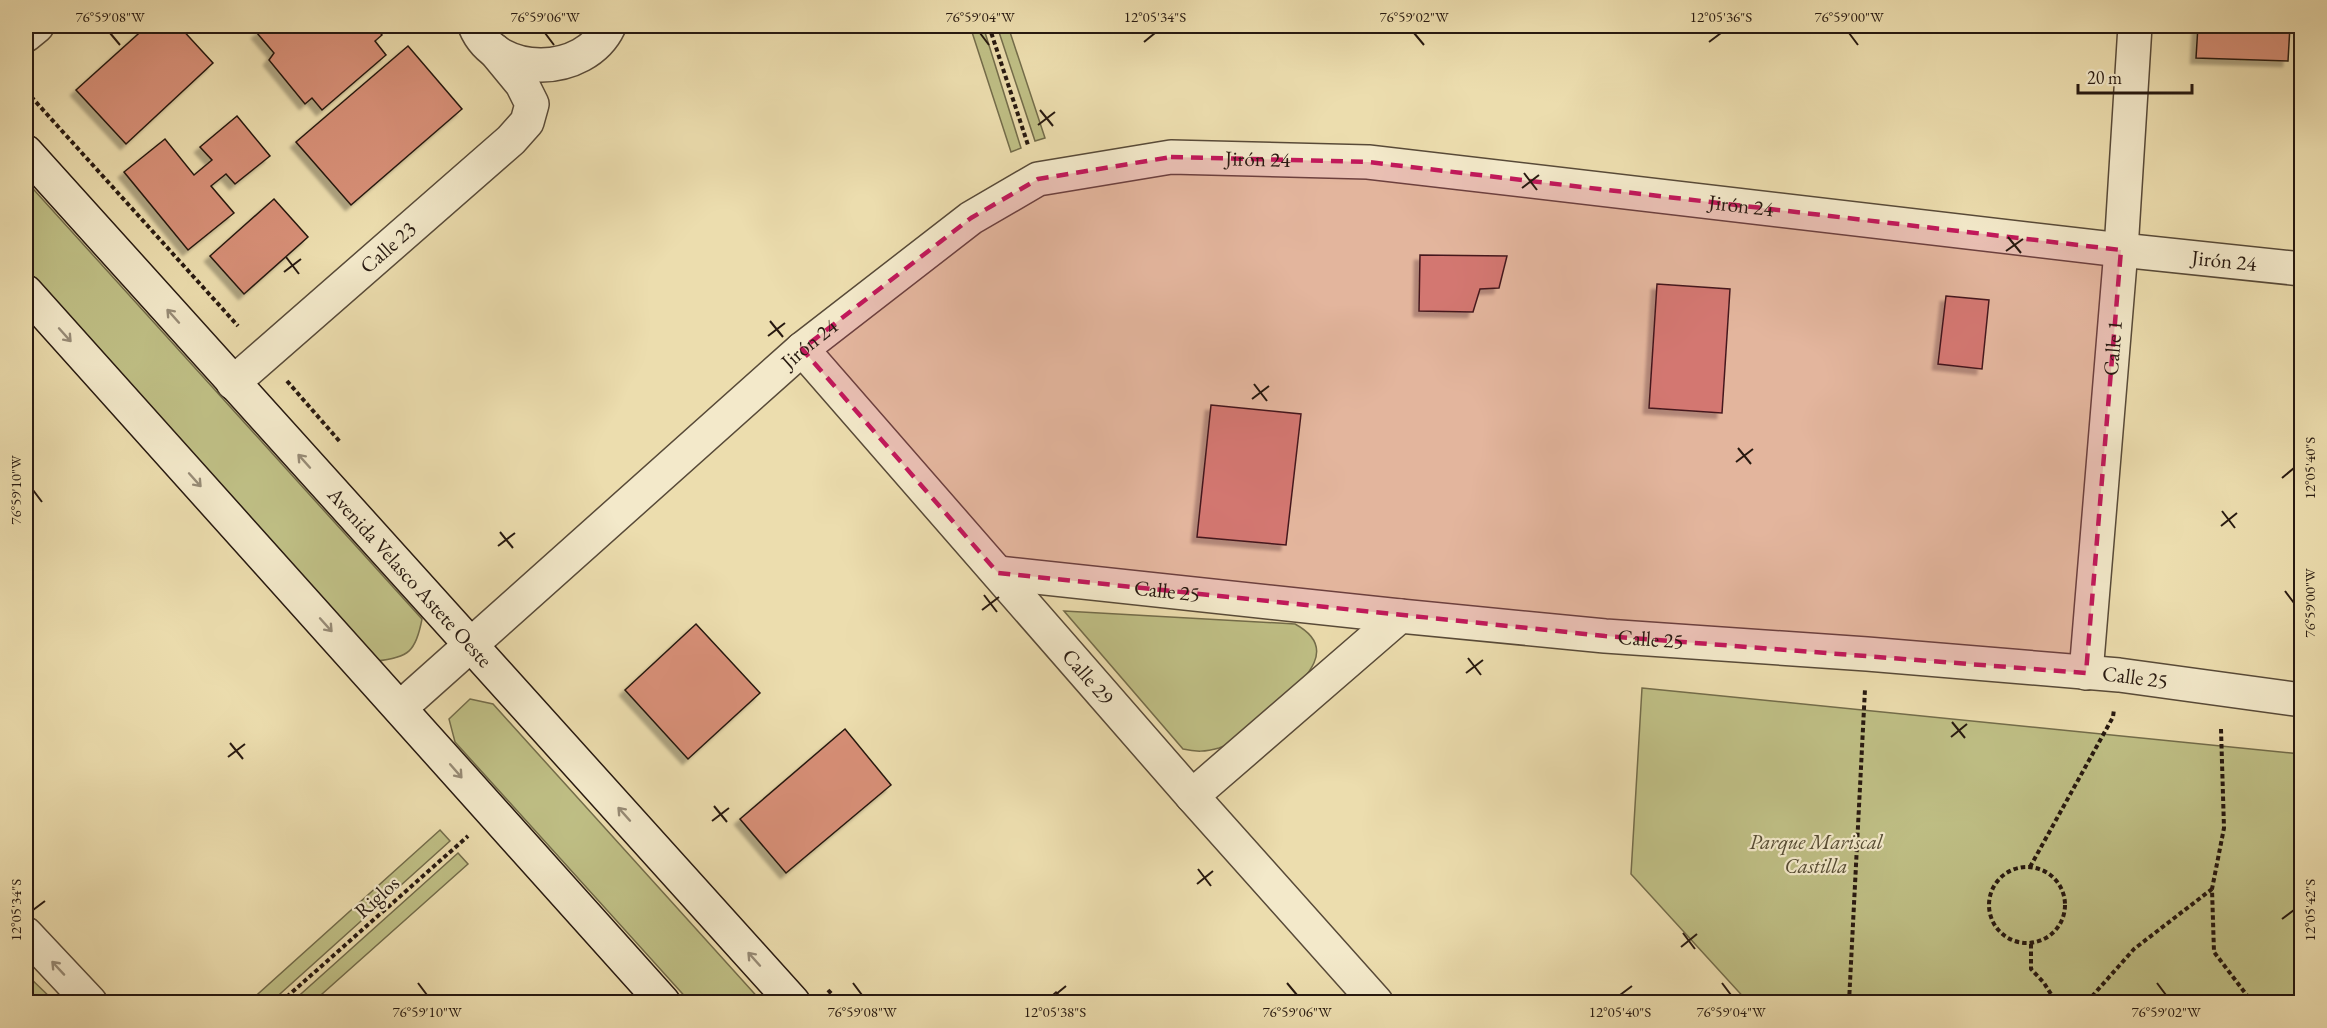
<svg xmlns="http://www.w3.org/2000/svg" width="2327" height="1028" viewBox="0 0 2327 1028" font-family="'EB Garamond',serif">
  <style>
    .green { fill: #bfbf85; stroke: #736c4a; stroke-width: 1.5 }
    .building { fill: #d78f77; stroke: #271910; stroke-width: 1.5; filter: url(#shadow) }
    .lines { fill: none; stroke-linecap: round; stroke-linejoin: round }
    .street-casing { stroke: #584a38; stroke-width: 36 }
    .secondary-casing { stroke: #271910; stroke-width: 36 }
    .path { stroke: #271910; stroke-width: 4; stroke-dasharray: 4.5 3; stroke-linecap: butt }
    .street { stroke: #f3e9ca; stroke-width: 33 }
    .secondary { stroke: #f3e9ca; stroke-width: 33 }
    .oneway { stroke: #978b76 }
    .marked { fill: #c2185b; fill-opacity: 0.2; stroke: #c2185b; stroke-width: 4.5; stroke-dasharray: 12 8; stroke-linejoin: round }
    .ticks { fill: none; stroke: #271910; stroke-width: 2 }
    .labels { text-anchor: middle; stroke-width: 4.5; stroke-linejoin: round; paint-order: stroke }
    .street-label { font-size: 21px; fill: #271910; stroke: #f3e9ca }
    .park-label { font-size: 21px; font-style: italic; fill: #554b33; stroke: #f3e9ca }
    .neatline { fill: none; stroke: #271910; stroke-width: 2 }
    .ticks-label { font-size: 15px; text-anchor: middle; fill: #271910 }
  </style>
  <defs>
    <filter id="shadow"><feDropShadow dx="-5.5" dy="5.5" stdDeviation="1.5" flood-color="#0004"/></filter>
  </defs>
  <rect width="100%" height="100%" fill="#ecddae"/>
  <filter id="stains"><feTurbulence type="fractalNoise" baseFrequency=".00333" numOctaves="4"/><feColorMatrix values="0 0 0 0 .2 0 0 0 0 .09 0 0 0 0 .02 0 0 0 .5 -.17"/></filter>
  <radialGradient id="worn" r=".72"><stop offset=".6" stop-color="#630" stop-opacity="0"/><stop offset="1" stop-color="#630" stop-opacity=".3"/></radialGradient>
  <g class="green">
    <path d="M 970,26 L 983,26 L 1021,148 L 1011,152 Z"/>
    <path d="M 997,26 L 1008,26 L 1045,138 L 1035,141 Z"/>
    <path d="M 26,181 L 422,619 C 416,651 409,658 376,661 L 26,268 Z"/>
    <path d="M 1064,611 L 1295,624 C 1343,650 1300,683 1275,706 C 1259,721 1240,740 1219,748 C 1205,752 1196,752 1183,749 Z"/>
    <path d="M 1642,688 L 2301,754 L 2301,1002 L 1748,1002 L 1631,874 Z"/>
    <path d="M 470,699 L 493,704 L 762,1002 L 690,1002 L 455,742 L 449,719 Z"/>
    <path d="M 440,830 L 450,841 L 271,1002 L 249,1002 Z"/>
    <path d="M 458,853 L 468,864 L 313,1002 L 292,1002 Z"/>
    <path d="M 26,974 L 55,1002 L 26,1002 Z"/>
  </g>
  <g class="building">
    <path d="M 147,26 L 179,26 L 213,63 L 126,144 L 76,90 Z"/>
    <path d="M 266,26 L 374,26 L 382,35 L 375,41 L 386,55 L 322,110 L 312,98 L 305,104 L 269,60 L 274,53 L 257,33 Z"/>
    <path d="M 2198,26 L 2290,26 L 2288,61 L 2196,58 Z"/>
    <path d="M 408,46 L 462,109 L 351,205 L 296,142 Z"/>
    <path d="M 237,116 L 270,156 L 235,184 L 226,174 L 211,186 L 234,213 L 188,250 L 124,172 L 165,139 L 194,175 L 212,160 L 200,147 Z"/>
    <path d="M 274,199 L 308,237 L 244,294 L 210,256 Z"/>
    <path d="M 1420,255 L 1507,256 L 1499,288 L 1480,289 L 1473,312 L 1419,311 Z"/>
    <path d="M 1657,284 L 1730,289 L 1722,413 L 1649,408 Z"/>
    <path d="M 1946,296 L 1989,300 L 1982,369 L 1938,364 Z"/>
    <path d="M 1211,405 L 1301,414 L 1286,545 L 1197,537 Z"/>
    <path d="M 696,624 L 760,693 L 688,759 L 625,690 Z"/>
    <path d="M 845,729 L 891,785 L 786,873 L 740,819 Z"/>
    <path d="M 1056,992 L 1066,1002 L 1045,1002 Z"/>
  </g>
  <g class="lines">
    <g class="street-casing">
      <g id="street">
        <path d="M 475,26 C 497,79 585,77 609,26"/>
        <path d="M 26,35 L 37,26"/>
        <path id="s1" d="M 802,349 L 1192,796 L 1376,1002"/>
        <path id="s2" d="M 233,383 L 511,140 L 527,122 L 532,104 L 522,84 L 494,50"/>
        <path id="s3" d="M 998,573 L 1400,616 L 1605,636 L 1867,654 L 2119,675 L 2302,700"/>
        <path id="s4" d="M 2086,673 L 2121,250 L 2135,26"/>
        <path id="s5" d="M 400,708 L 802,349 L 971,218 L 1038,179 L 1171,157 L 1368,162 L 2121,250 L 2302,269"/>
        <path d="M 1192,796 L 1400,616"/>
        <path d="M 26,934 L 90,1002"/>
      </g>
    </g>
    <g class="secondary-casing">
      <g id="secondary">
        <path id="s6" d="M 26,152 L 793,1002"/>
        <path d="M 26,292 L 663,1002"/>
      </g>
    </g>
    <g class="path">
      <path d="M 989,26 L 1028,145"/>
      <path d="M 26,91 L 238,326"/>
      <path d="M 287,381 L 341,443"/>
      <path d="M 2221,729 L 2224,828 L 2212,889 L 2214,952 L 2252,1002"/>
      <circle cx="2027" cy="905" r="38"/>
      <path d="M 2030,867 L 2113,717 L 2114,709"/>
      <path d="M 2031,944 L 2031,969 L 2044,983 L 2056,1002"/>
      <path d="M 828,990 L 839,1002"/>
      <path d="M 281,1002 L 468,836"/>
      <path d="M 1849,1002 L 1865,689"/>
      <path d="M 2087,1002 L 2134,949 L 2212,889"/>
    </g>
    <use href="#street" class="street"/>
    <use href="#secondary" class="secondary"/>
  </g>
  <defs><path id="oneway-shaft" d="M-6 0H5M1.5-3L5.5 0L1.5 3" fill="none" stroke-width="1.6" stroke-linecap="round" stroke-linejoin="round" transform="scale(1.5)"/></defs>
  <g class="oneway">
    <use href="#oneway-shaft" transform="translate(173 316) rotate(-132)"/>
    <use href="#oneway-shaft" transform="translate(65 335) rotate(48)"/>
    <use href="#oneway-shaft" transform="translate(304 461) rotate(-132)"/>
    <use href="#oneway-shaft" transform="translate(195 480) rotate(48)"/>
    <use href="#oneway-shaft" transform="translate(326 625) rotate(48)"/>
    <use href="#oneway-shaft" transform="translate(456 771) rotate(49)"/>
    <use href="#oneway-shaft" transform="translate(624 814) rotate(-132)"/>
    <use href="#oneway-shaft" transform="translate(754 959) rotate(-132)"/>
    <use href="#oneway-shaft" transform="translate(58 968) rotate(-133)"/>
  </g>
  <path class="marked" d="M 1171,157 L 1368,162 L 2121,250 L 2086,673 L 1605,636 L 998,573 L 802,349 L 971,218 L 1038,179 Z"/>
  <path class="ticks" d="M 110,33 L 120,45M 545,33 L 554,45M 980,33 L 989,45M 1414,33 L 1424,45M 1849,33 L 1858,45M 1144,42 L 1155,33M 1709,42 L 1721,33M 1040,110 L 1053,126M 1038,125 L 1055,112M 1524,173 L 1537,190M 1522,188 L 1539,175M 2008,237 L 2021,253M 2006,251 L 2023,239M 286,257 L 299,274M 284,272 L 301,259M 770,321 L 783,337M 768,336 L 785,323M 1254,384 L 1267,401M 1252,399 L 1269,386M 1738,448 L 1751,464M 1736,462 L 1753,449M 2282,478 L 2294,468M 33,490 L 42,502M 2222,511 L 2235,528M 2221,526 L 2237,513M 500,532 L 513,548M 498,546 L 515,533M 2285,591 L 2294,603M 984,595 L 997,612M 982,610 L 999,597M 1468,658 L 1481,675M 1466,673 L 1483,660M 1952,722 L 1965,738M 1951,737 L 1967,724M 230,743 L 243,759M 228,757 L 245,744M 714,806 L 727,822M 712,821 L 729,808M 1198,869 L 1211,886M 1197,884 L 1213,871M 33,910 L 45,901M 2282,919 L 2294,910M 1683,933 L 1695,949M 1681,947 L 1697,934M 418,983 L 427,995M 853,983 L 862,995M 1287,983 L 1297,995M 1722,983 L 1731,995M 2157,983 L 2166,995M 1055,995 L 1066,986M 1620,995 L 1632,986"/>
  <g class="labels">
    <g class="street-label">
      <text dy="7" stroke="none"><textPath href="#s5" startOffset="1052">Jirón 24</textPath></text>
      <text dy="7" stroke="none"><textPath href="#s5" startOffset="1538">Jirón 24</textPath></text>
      <text dy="7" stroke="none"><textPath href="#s2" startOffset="206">Calle 23</textPath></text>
      <text dy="7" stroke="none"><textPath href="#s5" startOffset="2024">Jirón 24</textPath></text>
      <text dy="7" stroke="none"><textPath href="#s5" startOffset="548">Jirón 24</textPath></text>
      <text dy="7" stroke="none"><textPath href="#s4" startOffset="326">Calle 1</textPath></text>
      <text dy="7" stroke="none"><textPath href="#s6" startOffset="573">Avenida Velasco Astete Oeste</textPath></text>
      <text dy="7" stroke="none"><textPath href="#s3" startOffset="170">Calle 25</textPath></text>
      <text dy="7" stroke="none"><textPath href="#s3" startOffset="656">Calle 25</textPath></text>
      <text dy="7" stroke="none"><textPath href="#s1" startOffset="435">Calle 29</textPath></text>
      <text dy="7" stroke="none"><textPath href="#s3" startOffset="1142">Calle 25</textPath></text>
      <text transform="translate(377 897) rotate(-42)" y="7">Riglos</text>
    </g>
    <g class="park-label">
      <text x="1816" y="849">Parque Mariscal<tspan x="1816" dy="24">Castilla</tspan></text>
    </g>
  </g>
  <rect width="2327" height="1028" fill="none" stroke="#ecddae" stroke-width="66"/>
  <path d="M2078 84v9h114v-9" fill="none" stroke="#271910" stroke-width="3"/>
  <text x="2087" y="84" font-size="18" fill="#271910" stroke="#f3e9ca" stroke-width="4.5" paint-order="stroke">20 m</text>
  <rect x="33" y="33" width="2261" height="962" class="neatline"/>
  <g class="ticks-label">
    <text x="110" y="22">76°59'08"W</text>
    <text x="545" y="22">76°59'06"W</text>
    <text x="980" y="22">76°59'04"W</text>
    <text x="1155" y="22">12°05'34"S</text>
    <text x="1414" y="22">76°59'02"W</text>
    <text x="1721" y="22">12°05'36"S</text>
    <text x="1849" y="22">76°59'00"W</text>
    <text transform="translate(2310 468) rotate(-90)" y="5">12°05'40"S</text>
    <text transform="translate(16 490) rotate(-90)" y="5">76°59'10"W</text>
    <text transform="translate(2310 603) rotate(-90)" y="5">76°59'00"W</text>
    <text transform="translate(16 910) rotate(-90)" y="5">12°05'34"S</text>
    <text transform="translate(2310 910) rotate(-90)" y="5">12°05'42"S</text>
    <text x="427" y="1017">76°59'10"W</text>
    <text x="862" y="1017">76°59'08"W</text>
    <text x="1055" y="1017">12°05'38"S</text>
    <text x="1297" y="1017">76°59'06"W</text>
    <text x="1620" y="1017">12°05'40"S</text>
    <text x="1731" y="1017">76°59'04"W</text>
    <text x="2166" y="1017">76°59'02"W</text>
  </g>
  <rect width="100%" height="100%" filter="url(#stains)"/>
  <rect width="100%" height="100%" fill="url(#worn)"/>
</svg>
